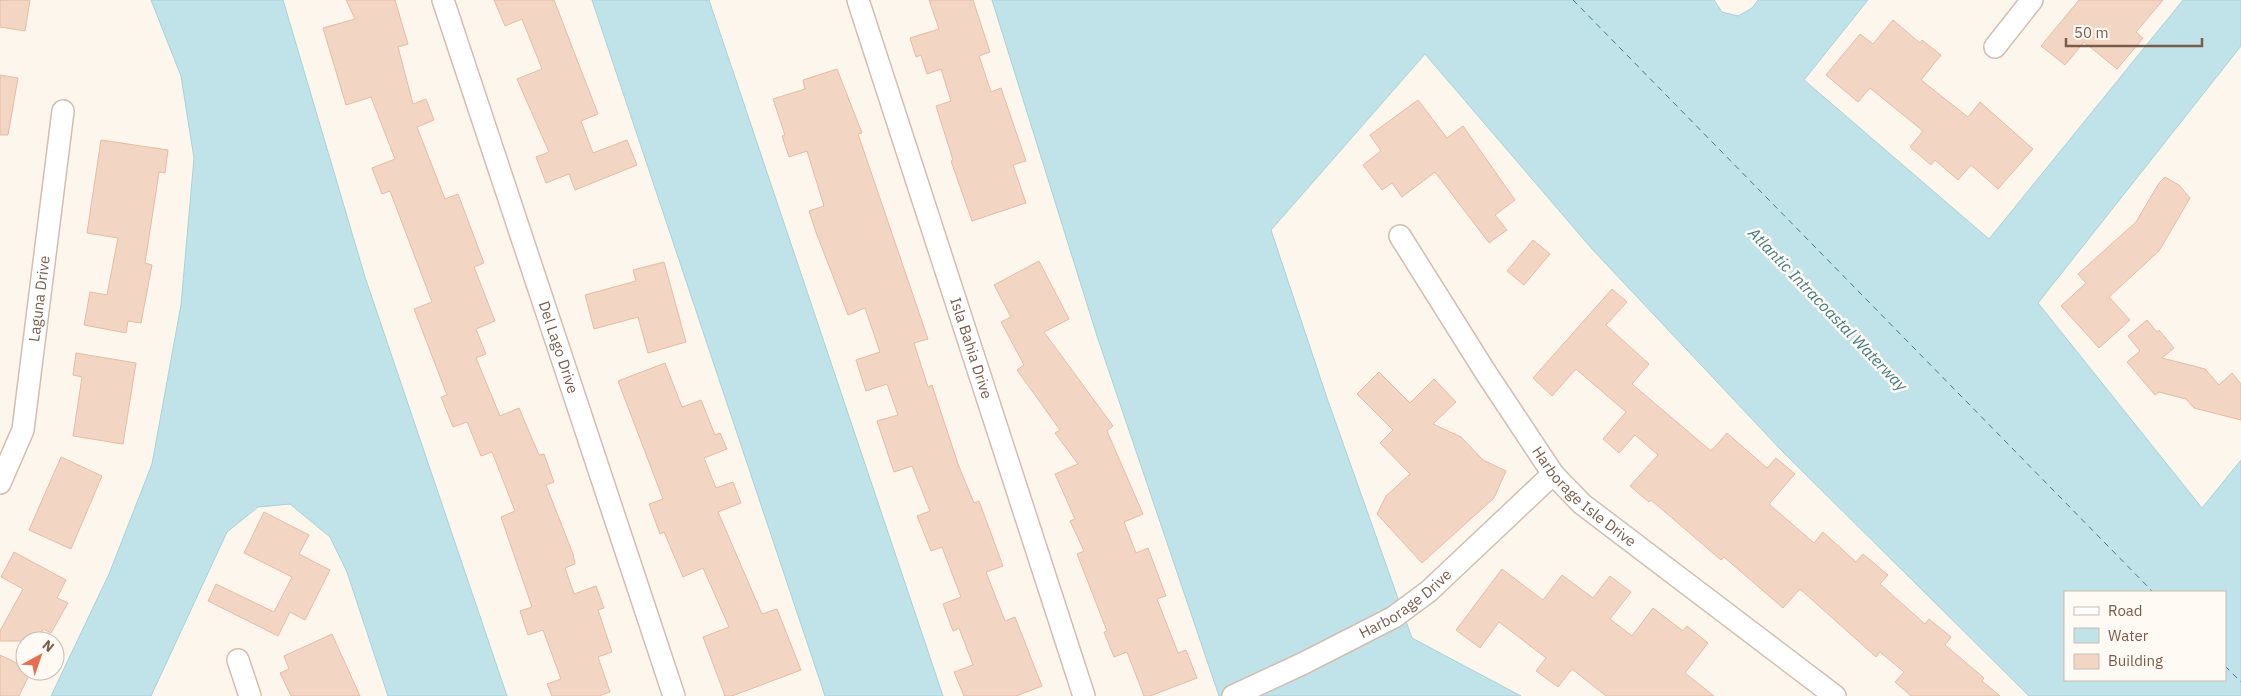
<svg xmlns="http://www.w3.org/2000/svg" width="2241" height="696" viewBox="0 0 2241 696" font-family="'IBM Plex Sans',sans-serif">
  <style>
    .water { fill: #bfe3e8; stroke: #a5d3da; fill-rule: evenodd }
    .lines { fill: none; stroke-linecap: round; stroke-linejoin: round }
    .ferry { stroke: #437c86; stroke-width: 1; stroke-dasharray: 6 5; stroke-linecap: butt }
    .building { fill: #f3d5c3; stroke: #e6bba3 }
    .street-casing { stroke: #d1beb0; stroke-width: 24 }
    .street { stroke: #fff; stroke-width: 21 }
    .labels { text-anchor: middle; stroke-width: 5; stroke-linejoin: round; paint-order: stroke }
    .street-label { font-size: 15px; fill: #7a5c4d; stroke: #fffaf3 }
    .water-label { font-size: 16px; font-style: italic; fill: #437c86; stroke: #fffaf3 }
  </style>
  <rect width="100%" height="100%" fill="#fdf6ec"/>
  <g class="water">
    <path d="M 151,0 L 283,0 L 365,277 L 507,696 L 388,696 L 347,572 L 330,537 L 290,504 L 258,507 L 227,532 L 151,696 L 51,696 L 109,574 L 152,464 L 181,305 L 194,158 L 181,76 Z"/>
    <path d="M 592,0 L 709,0 L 943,696 L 825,696 Z"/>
    <path d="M 992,0 L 1714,0 L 1722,12 L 1738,16 L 1752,8 L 1758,0 L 1868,0 L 1804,80 L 1989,239 L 2183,0 L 2241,0 L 2241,46 L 2038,303 L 2202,508 L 2241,460 L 2241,696 L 2029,696 L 1782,451 L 1592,249 L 1425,54 L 1271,230 L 1327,398 L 1412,638 L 1521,696 L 1219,696 L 1097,336 ZM 2065,592 L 2225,592 L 2225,680 L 2065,680 Z"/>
  </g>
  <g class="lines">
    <g class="ferry">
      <path d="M 1573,0 L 2153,592"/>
      <path d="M 2225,666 L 2241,682"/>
    </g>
  </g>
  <g class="building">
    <path d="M 0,0 L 30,0 L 25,31 L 0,27 Z"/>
    <path d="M 346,0 L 395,0 L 408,44 L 398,47 L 413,104 L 426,99 L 434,120 L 417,127 L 445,199 L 458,194 L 484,263 L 474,267 L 495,321 L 476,329 L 486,354 L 476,358 L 500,416 L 519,408 L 539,455 L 544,454 L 554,482 L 546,485 L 573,554 L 575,564 L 565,568 L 574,594 L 596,586 L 604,608 L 598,610 L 612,652 L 598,657 L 610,692 L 599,696 L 552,696 L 547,684 L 561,679 L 543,630 L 528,635 L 520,611 L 532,607 L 501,517 L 515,511 L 492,452 L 481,456 L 467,422 L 453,427 L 441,397 L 447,395 L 414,309 L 432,302 L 390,191 L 382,194 L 372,168 L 395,159 L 371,97 L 346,105 L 323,28 L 355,19 Z"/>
    <path d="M 494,0 L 554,0 L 598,114 L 581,121 L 593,153 L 627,140 L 637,165 L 575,190 L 569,174 L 546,183 L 536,157 L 549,152 L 517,79 L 542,69 L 522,19 L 505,26 Z"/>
    <path d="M 929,0 L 973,0 L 990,52 L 979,56 L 991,92 L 1001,88 L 1026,161 L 1013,165 L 1026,203 L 972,221 L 951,161 L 953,160 L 936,106 L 951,101 L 941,69 L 927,74 L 921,55 L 916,57 L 910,38 L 939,29 Z"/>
    <path d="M 2079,0 L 2163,0 L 2136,32 L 2143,38 L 2117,69 L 2084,42 L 2065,65 L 2041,46 Z"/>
    <path d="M 1893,20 L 1920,43 L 1922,40 L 1941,55 L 1921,80 L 1968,117 L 1980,102 L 2033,149 L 1998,189 L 1971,165 L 1958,180 L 1935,160 L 1931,165 L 1910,147 L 1923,131 L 1870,88 L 1858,102 L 1826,75 L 1860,34 L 1873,44 Z"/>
    <path d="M 837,69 L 862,133 L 858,134 L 928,339 L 914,343 L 928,387 L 932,385 L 958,464 L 974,503 L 979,501 L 1003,566 L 986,572 L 1005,621 L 1015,617 L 1042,686 L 1016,696 L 964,696 L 954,672 L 973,665 L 959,628 L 953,631 L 943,604 L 961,597 L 942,547 L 931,551 L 917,516 L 930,511 L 912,466 L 894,472 L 877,421 L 898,415 L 887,384 L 866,391 L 856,360 L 880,352 L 865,308 L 848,315 L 817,235 L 809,211 L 824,206 L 807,151 L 789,157 L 782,136 L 785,135 L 773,99 L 805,89 L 803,80 Z"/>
    <path d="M 0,75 L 18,78 L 8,135 L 0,135 Z"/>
    <path d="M 1418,100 L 1447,138 L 1463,126 L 1515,200 L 1495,215 L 1507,230 L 1489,243 L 1435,172 L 1402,197 L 1392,183 L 1382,190 L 1363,165 L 1381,151 L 1370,135 Z"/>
    <path d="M 101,140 L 168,150 L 165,173 L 159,172 L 145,263 L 152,265 L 141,323 L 128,321 L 126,333 L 84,325 L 90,292 L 107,295 L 118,238 L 87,233 Z"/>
    <path d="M 2165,177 L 2179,185 L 2190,198 L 2159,251 L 2109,297 L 2130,320 L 2099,348 L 2061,306 L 2086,283 L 2078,274 L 2136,222 L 2159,183 Z"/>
    <path d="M 1533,240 L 1550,254 L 1524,285 L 1507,271 Z"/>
    <path d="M 1039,261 L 1069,319 L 1044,332 L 1113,426 L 1107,431 L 1143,514 L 1124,522 L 1136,553 L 1148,548 L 1166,596 L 1157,599 L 1178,653 L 1186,650 L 1197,678 L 1150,696 L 1144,696 L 1127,652 L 1114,657 L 1104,632 L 1107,631 L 1077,554 L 1084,551 L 1070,521 L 1075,519 L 1055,474 L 1078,464 L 1055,433 L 1060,430 L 1017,370 L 1024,365 L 1001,322 L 1011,317 L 994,285 Z"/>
    <path d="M 664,262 L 686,342 L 648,353 L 638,317 L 594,329 L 585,295 L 636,281 L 633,270 Z"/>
    <path d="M 1612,289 L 1627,302 L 1606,325 L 1649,364 L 1632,384 L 1711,451 L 1727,433 L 1767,468 L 1776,458 L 1795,474 L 1769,504 L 1814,543 L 1823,532 L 1856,562 L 1863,554 L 1888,575 L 1880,584 L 1925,624 L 1929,619 L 1951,637 L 1945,645 L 1984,678 L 1982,681 L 2000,696 L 1911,696 L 1895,682 L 1904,672 L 1880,652 L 1876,657 L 1800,589 L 1783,608 L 1724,557 L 1721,560 L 1651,500 L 1649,502 L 1630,486 L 1658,455 L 1635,435 L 1619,453 L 1603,439 L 1626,412 L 1576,369 L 1552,396 L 1533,378 Z"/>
    <path d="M 2147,320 L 2157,332 L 2159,330 L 2174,348 L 2162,358 L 2205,369 L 2219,385 L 2232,373 L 2241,384 L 2241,420 L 2194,408 L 2186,399 L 2159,392 L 2155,395 L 2127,362 L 2140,351 L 2128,336 Z"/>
    <path d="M 76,353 L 136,363 L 123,444 L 73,436 L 82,377 L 73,375 Z"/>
    <path d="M 665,363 L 682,407 L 701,400 L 715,435 L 720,433 L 727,449 L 704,458 L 716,488 L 733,482 L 741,503 L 718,512 L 762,614 L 777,609 L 801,670 L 732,696 L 725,696 L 703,637 L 729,627 L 703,568 L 683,577 L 664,532 L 660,534 L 649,504 L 663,499 L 618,381 Z"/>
    <path d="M 1379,372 L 1410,403 L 1434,379 L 1456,402 L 1433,424 L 1461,437 L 1483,460 L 1506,471 L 1494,498 L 1422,563 L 1377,514 L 1386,496 L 1410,474 L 1380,443 L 1393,430 L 1357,394 Z"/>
    <path d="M 61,457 L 102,476 L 71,549 L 29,530 Z"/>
    <path d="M 264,512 L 309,535 L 299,554 L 330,570 L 305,620 L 290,612 L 278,636 L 208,601 L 216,584 L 274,612 L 292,577 L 244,553 Z"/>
    <path d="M 14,552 L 66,580 L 57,598 L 68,603 L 51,633 L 43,629 L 36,641 L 0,641 L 0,631 L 23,589 L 1,577 Z"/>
    <path d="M 1502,569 L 1543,600 L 1562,575 L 1593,598 L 1610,576 L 1631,592 L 1610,619 L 1632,636 L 1653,608 L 1683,631 L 1687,626 L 1708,643 L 1685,673 L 1714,696 L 1606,696 L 1572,669 L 1558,687 L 1536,671 L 1546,658 L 1499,622 L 1480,648 L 1456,630 Z"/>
    <path d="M 332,634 L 360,696 L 291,696 L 280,673 L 289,669 L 284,656 Z"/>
    <path d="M 0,655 L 25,667 L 25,671 L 31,671 L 19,696 L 0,696 Z"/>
  </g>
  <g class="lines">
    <g class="street-casing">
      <g id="street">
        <path id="s1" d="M 443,0 L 674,696"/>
        <path id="s2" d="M 858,0 L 1084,696"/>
        <path d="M 1995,47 L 2032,0"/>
        <path id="s3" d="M 1400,236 L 1486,373 L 1553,474 L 1582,504 L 1835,696"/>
        <path id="s4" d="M 0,483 L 23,430 L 63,111"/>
        <path d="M 238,660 L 250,696"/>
        <path id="s5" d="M 1233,696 L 1304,663 L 1394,617 L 1429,591 L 1553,474"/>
      </g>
    </g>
    <use href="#street" class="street"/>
  </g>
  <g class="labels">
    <g class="street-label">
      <text dy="5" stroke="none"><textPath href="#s4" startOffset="190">Laguna Drive</textPath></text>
      <text dy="5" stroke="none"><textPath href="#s1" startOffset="366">Del Lago Drive</textPath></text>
      <text dy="5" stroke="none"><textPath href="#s2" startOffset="366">Isla Bahia Drive</textPath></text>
      <text dy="5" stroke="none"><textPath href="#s3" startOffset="321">Harborage Isle Drive</textPath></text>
      <text dy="5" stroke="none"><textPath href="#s5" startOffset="196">Harborage Drive</textPath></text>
    </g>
    <g class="water-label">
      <text transform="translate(1828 309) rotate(46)" y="6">Atlantic Intracoastal Waterway</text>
    </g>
  </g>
  <rect x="2064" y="591" width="162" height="90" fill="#fffaf3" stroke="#cabbb1"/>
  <rect x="2074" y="607" width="25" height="8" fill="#ffffff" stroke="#cabbb1"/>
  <text x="2108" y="616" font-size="15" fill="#7a5c4d">Road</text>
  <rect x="2074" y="628" width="25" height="15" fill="#bfe3e8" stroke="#cabbb1"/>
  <text x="2108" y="641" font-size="15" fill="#7a5c4d">Water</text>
  <rect x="2074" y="654" width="25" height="15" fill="#f3d5c3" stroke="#cabbb1"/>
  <text x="2108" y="666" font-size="15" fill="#7a5c4d">Building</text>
  <g transform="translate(40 656) rotate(40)"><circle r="24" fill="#fffaf3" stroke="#cabbb1"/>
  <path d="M0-4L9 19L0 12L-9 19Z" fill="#e76f51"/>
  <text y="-8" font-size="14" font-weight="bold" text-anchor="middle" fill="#7a5c4d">N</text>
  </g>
  <path d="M2066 38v8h136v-8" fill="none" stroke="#7a5c4d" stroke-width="2.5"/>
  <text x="2074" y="38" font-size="15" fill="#7a5c4d" stroke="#fffaf3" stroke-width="4" paint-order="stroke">50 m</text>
</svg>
